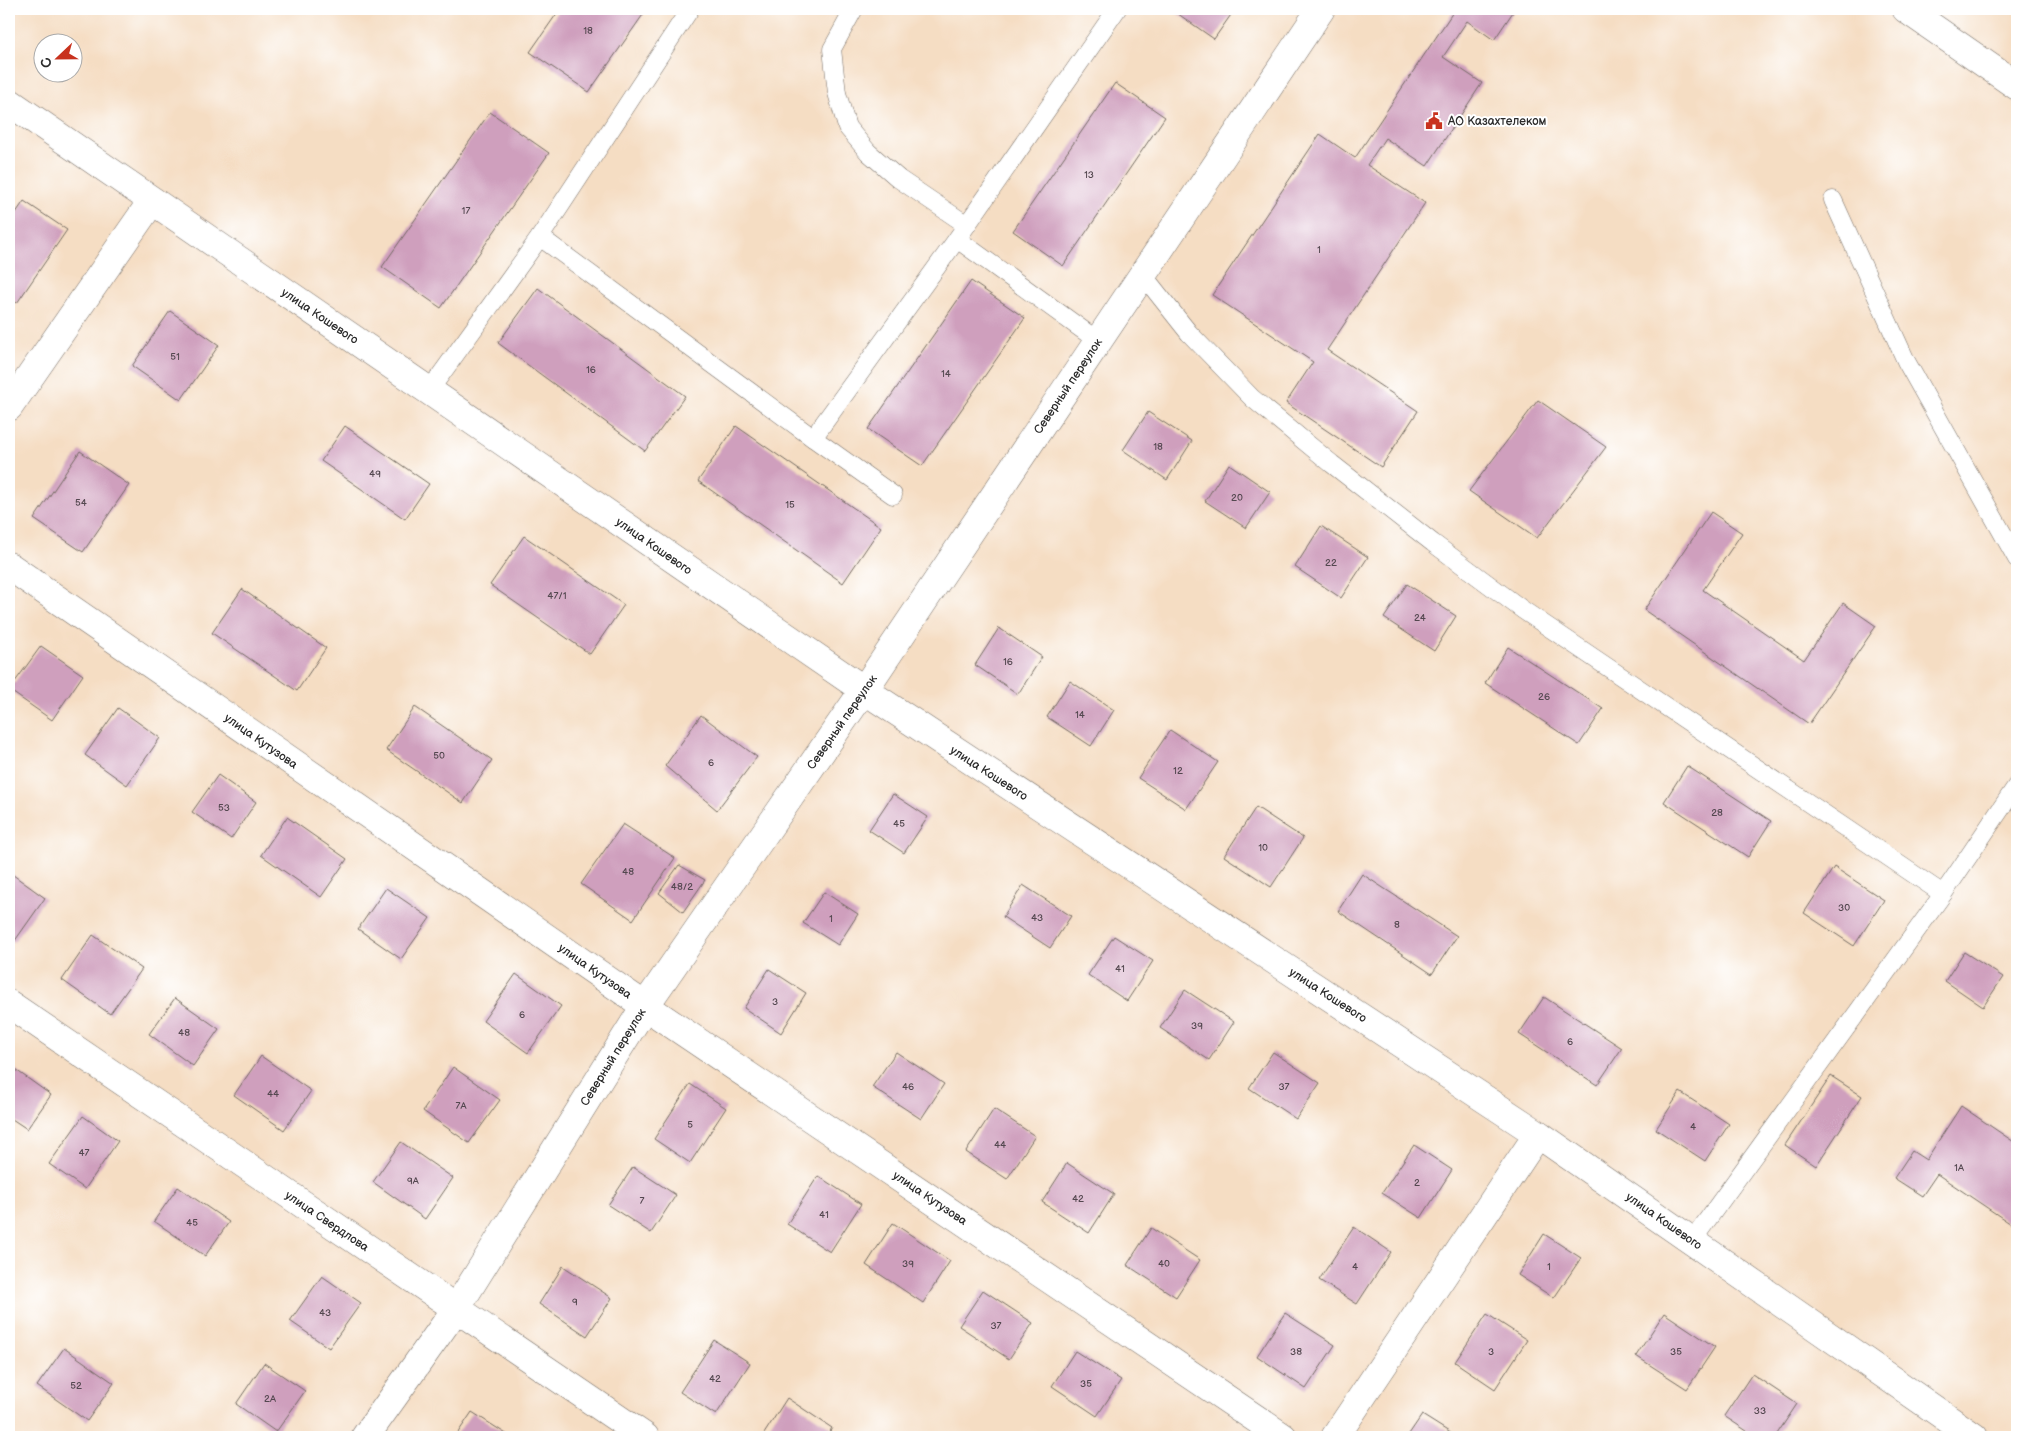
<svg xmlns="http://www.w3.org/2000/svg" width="2026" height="1446" viewBox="0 0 2026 1446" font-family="'Balsamiq Sans',sans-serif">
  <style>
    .building { fill: #cf9fbd }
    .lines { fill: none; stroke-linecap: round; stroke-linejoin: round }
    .service-casing { stroke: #726960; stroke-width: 19 }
    .minor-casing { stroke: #726960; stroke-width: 29 }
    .service { stroke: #fff; stroke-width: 18 }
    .minor { stroke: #fff; stroke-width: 28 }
    .labels { text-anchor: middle; stroke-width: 4; stroke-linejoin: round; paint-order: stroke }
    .number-label { font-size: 10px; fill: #544850 }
    .poi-label { font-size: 12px; fill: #2b2b2b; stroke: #fff; text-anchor: start }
    .street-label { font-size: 12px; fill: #2b2b2b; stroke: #fff }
  </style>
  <rect width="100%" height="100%" fill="#fff"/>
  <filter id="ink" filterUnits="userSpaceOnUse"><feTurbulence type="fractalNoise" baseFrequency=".02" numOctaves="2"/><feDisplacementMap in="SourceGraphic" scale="10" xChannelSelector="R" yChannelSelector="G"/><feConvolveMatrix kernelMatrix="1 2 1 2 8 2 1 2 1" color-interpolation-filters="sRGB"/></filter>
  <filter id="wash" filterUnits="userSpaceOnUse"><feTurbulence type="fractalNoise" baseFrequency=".0096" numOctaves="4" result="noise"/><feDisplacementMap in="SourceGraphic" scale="20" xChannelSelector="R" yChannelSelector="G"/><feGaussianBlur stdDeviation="1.12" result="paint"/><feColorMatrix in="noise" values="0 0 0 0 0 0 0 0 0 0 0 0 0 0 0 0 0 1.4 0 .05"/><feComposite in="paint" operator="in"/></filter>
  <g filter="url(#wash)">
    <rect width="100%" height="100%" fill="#f5ddc3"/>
    <g id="blocks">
      <g class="building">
        <path d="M 560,9 L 647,9 L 589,92 L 530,52 Z"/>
        <path d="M 1171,9 L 1235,9 L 1214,39 Z"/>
        <path d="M 1455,9 L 1515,9 L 1494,40 L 1467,21 L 1443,57 L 1482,83 L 1427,166 L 1385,138 L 1367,165 L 1425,203 L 1327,350 L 1418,411 L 1381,467 L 1286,403 L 1313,362 L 1212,295 L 1320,134 L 1355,158 Z"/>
        <path d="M 1115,83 L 1165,117 L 1063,266 L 1013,231 Z"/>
        <path d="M 490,112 L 549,153 L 441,308 L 382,267 Z"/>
        <path d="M 24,201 L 67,230 L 17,303 L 9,297 L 9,223 Z"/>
        <path d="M 971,281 L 1025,318 L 922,466 L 868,429 Z"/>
        <path d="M 538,288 L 685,396 L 645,451 L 498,343 Z"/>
        <path d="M 170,311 L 219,345 L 181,400 L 132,366 Z"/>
        <path d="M 1538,400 L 1606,447 L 1537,538 L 1469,491 Z"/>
        <path d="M 1148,412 L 1192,441 L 1167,480 L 1123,450 Z"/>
        <path d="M 345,426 L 429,484 L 405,519 L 321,461 Z"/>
        <path d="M 736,426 L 881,527 L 843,583 L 698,481 Z"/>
        <path d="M 80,451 L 129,485 L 83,552 L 34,519 Z"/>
        <path d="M 1229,464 L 1270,492 L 1246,528 L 1205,501 Z"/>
        <path d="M 1711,512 L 1742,533 L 1703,590 L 1804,660 L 1843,603 L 1876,626 L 1809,724 L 1644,610 Z"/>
        <path d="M 1321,526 L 1368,557 L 1341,598 L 1295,567 Z"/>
        <path d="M 524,536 L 624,605 L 590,654 L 490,585 Z"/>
        <path d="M 1407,584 L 1456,616 L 1434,651 L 1384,618 Z"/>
        <path d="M 242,589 L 326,648 L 297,691 L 212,633 Z"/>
        <path d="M 999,628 L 1042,657 L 1018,694 L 975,665 Z"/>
        <path d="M 41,646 L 83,675 L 52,720 L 9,690 Z"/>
        <path d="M 1508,647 L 1603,709 L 1579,745 L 1485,683 Z"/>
        <path d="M 1070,681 L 1114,710 L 1091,746 L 1047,717 Z"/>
        <path d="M 415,707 L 492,760 L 463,803 L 386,750 Z"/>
        <path d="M 118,708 L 160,738 L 127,785 L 85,755 Z"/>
        <path d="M 701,715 L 757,757 L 717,810 L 665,766 Z"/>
        <path d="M 1170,730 L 1218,762 L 1186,809 L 1138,778 Z"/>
        <path d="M 1687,766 L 1771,821 L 1748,857 L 1664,802 Z"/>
        <path d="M 218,775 L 256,802 L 231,839 L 192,812 Z"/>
        <path d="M 893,794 L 928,817 L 904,853 L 869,830 Z"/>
        <path d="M 1256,807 L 1303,838 L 1271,887 L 1224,856 Z"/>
        <path d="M 287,817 L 347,859 L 321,897 L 261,855 Z"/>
        <path d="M 623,824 L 675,858 L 633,920 L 581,884 Z"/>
        <path d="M 679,865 L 705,880 L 683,912 L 659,893 Z"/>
        <path d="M 1834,867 L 1884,900 L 1854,946 L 1804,913 Z"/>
        <path d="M 9,872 L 45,898 L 14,942 L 9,939 Z"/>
        <path d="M 1362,874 L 1457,936 L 1432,974 L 1338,911 Z"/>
        <path d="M 1023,885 L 1071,916 L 1050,948 L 1003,917 Z"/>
        <path d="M 386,888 L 430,918 L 401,959 L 358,929 Z"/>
        <path d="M 824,892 L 858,914 L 838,945 L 803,923 Z"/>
        <path d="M 93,935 L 142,969 L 110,1014 L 62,980 Z"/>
        <path d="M 1114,936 L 1153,961 L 1127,1001 L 1088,975 Z"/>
        <path d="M 1964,952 L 2003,977 L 1983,1007 L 1945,981 Z"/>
        <path d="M 769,969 L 806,993 L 781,1033 L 744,1008 Z"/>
        <path d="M 516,974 L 561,1006 L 528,1053 L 483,1021 Z"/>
        <path d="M 1185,990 L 1234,1022 L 1209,1060 L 1160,1028 Z"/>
        <path d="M 1544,997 L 1622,1048 L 1597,1085 L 1519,1034 Z"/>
        <path d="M 175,998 L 219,1029 L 193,1066 L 149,1034 Z"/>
        <path d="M 896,1052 L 944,1084 L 921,1119 L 872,1087 Z"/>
        <path d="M 1273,1052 L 1320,1083 L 1296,1119 L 1249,1088 Z"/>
        <path d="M 261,1056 L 311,1091 L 284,1130 L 234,1095 Z"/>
        <path d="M 9,1065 L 51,1095 L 27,1129 L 9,1117 Z"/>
        <path d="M 453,1067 L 500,1100 L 469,1143 L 423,1111 Z"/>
        <path d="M 1831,1076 L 1862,1096 L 1816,1166 L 1785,1145 Z"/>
        <path d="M 690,1084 L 726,1108 L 690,1163 L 654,1139 Z"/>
        <path d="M 1680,1092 L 1729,1124 L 1705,1161 L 1656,1129 Z"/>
        <path d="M 1961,1106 L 2017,1144 L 2017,1228 L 1937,1174 L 1922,1196 L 1894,1178 L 1912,1151 L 1926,1160 Z"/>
        <path d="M 994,1109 L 1035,1136 L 1007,1179 L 966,1152 Z"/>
        <path d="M 83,1116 L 118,1141 L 85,1189 L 49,1164 Z"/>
        <path d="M 401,1142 L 453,1178 L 425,1219 L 373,1182 Z"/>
        <path d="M 1414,1145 L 1452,1170 L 1421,1218 L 1382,1193 Z"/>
        <path d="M 1067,1163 L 1114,1194 L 1089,1233 L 1042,1202 Z"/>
        <path d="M 633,1167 L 676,1195 L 651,1233 L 608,1205 Z"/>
        <path d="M 818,1176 L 861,1204 L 830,1252 L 787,1224 Z"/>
        <path d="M 178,1187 L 229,1222 L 205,1256 L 154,1221 Z"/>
        <path d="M 893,1223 L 950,1261 L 923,1303 L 866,1265 Z"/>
        <path d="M 1354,1227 L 1391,1252 L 1357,1304 L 1319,1280 Z"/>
        <path d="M 1151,1228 L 1200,1260 L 1176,1297 L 1127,1265 Z"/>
        <path d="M 1544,1234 L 1581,1258 L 1554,1298 L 1518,1275 Z"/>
        <path d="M 563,1266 L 612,1298 L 587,1336 L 539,1304 Z"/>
        <path d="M 322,1276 L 361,1303 L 329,1348 L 290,1321 Z"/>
        <path d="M 983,1290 L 1033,1323 L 1009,1359 L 959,1326 Z"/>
        <path d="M 1285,1313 L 1335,1345 L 1306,1389 L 1257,1356 Z"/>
        <path d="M 1664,1313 L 1715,1347 L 1687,1389 L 1636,1356 Z"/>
        <path d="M 1487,1314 L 1527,1340 L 1495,1389 L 1455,1362 Z"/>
        <path d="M 714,1340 L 750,1363 L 716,1415 L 680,1392 Z"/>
        <path d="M 64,1348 L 114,1383 L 87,1421 L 37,1386 Z"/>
        <path d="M 1075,1351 L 1121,1380 L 1097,1416 L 1052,1386 Z"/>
        <path d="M 264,1363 L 305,1391 L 276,1432 L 236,1404 Z"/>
        <path d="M 1752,1374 L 1797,1404 L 1775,1437 L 1756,1437 L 1724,1416 Z"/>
        <path d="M 787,1398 L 832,1428 L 826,1437 L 762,1437 Z"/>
        <path d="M 472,1412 L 511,1437 L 455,1437 Z"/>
        <path d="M 1422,1415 L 1457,1437 L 1407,1437 Z"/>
      </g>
    </g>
  </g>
  <g filter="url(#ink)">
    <use href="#blocks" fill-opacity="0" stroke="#726960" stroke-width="1"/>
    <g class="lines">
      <g class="service-casing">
        <g id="service">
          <path d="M 854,9 L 832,49 L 837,93 L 847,127 L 868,152 L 899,179 L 967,225"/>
          <path d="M 1833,200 L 1906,361 L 2017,559"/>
          <path d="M 540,237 L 690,9"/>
          <path d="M 1143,275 L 1189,333 L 1252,398 L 1332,464 L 1433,543 L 1523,610 L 1943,894"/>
          <path d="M 1098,341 L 957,239 L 1117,9"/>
          <path d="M 429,391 L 540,237 L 813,438"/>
          <path d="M 893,495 L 813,438 L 957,239"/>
          <path d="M 1692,1241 L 1943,894 L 2017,785"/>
        </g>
      </g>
      <g class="minor-casing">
        <g id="minor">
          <path d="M 1906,9 L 2017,86"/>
          <path d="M 9,102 L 864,690 L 1538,1134 L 1974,1437"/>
          <path d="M 9,407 L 152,201"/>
          <path d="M 9,566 L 645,1006 L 1283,1437"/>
          <path d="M 9,1004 L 645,1437"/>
          <path d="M 365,1437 L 456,1309 L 645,1006 L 864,690 L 1321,9"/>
          <path d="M 1335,1437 L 1538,1134"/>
        </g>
      </g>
      <use href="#service" class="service"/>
      <use href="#minor" class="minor"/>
    </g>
  </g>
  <defs>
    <g id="civic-bare" transform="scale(1.35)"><path d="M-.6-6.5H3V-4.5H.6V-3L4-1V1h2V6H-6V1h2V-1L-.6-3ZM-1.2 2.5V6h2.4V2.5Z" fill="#c8321e" stroke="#fff" stroke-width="2.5" paint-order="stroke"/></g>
  </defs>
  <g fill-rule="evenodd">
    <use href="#civic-bare" x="1434" y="121"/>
  </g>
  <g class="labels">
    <g class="number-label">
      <text x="588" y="34">18</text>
      <text x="1089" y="178">13</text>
      <text x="466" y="214">17</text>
      <text x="1319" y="253">1</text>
      <text x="175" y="360">51</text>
      <text x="591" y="373">16</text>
      <text x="946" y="377">14</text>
      <text x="1158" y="450">18</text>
      <text x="375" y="477">49</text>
      <text x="1237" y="501">20</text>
      <text x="81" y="506">54</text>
      <text x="790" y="508">15</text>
      <text x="1331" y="566">22</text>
      <text x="557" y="599">47/1</text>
      <text x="1420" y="621">24</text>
      <text x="1008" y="665">16</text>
      <text x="1544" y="700">26</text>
      <text x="1080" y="718">14</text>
      <text x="439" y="759">50</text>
      <text x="711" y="766">6</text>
      <text x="1178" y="774">12</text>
      <text x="224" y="811">53</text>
      <text x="1717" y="816">28</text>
      <text x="899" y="827">45</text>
      <text x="1263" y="851">10</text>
      <text x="628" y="875">48</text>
      <text x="682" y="890">48/2</text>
      <text x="1844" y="911">30</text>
      <text x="1037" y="921">43</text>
      <text x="831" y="922">1</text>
      <text x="1397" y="928">8</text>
      <text x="1120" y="972">41</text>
      <text x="775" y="1005">3</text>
      <text x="522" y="1018">6</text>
      <text x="1197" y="1029">39</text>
      <text x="184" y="1036">48</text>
      <text x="1570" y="1045">6</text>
      <text x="908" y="1090">46</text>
      <text x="1284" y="1090">37</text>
      <text x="273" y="1097">44</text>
      <text x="461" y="1109">7А</text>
      <text x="690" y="1128">5</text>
      <text x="1693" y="1130">4</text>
      <text x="1000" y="1148">44</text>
      <text x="84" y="1156">47</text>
      <text x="1959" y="1171">1А</text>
      <text x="413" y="1184">9А</text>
      <text x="1417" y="1186">2</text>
      <text x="1078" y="1202">42</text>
      <text x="642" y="1204">7</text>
      <text x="824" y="1218">41</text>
      <text x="192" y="1226">45</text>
      <text x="908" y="1267">39</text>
      <text x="1164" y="1267">40</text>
      <text x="1355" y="1270">4</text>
      <text x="1549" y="1270">1</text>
      <text x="575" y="1305">9</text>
      <text x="325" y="1316">43</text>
      <text x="996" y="1329">37</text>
      <text x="1296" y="1355">38</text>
      <text x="1491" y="1355">3</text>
      <text x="1676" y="1355">35</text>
      <text x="715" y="1382">42</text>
      <text x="1086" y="1387">35</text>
      <text x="76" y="1389">52</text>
      <text x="270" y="1402">2А</text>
      <text x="1760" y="1414">33</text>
    </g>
    <g class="poi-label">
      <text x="1448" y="125">АО Казахтелеком</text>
    </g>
    <g class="street-label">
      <text transform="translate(320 316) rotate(34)" y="4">улица Кошевого</text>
      <text transform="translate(1068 386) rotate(-56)" y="4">Северный переулок</text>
      <text transform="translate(654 546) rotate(35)" y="4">улица Кошевого</text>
      <text transform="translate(842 722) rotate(-55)" y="4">Северный переулок</text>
      <text transform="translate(261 741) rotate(35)" y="4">улица Кутузова</text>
      <text transform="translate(989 773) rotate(33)" y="4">улица Кошевого</text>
      <text transform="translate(595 971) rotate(35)" y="4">улица Кутузова</text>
      <text transform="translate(1328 995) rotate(33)" y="4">улица Кошевого</text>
      <text transform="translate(613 1057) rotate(-58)" y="4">Северный переулок</text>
      <text transform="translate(930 1198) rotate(34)" y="4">улица Кутузова</text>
      <text transform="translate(327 1221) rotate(34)" y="4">улица Свердлова</text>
      <text transform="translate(1664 1221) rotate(35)" y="4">улица Кошевого</text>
    </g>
  </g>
  <rect width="2026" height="1446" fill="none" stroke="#fff" stroke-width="30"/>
  <g transform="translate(58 58) rotate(248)"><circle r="24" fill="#ffffff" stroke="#aaaaaa"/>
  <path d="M0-4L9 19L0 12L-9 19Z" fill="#c8321e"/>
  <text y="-8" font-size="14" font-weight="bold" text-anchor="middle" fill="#2b2b2b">С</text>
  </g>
</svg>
